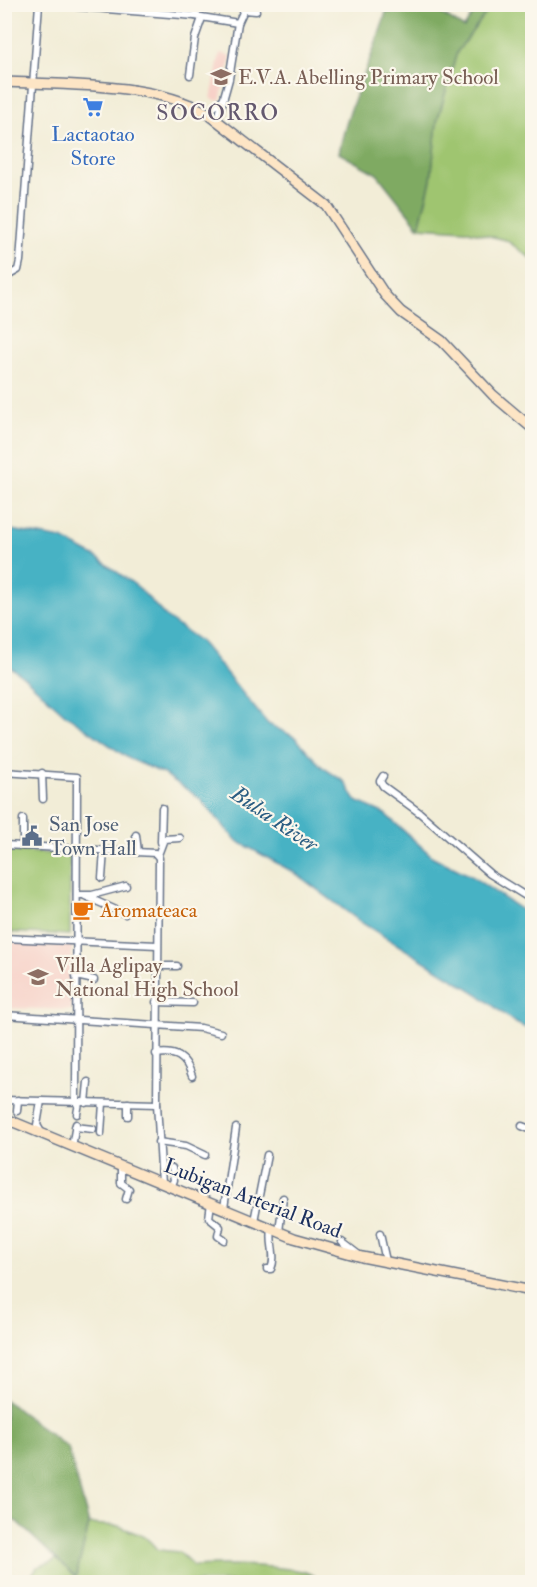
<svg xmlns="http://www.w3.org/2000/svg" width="537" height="1587" viewBox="0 0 537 1587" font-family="'IM FELL Double Pica',serif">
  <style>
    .built { fill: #f7d1c8 }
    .green { fill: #9fc56f; stroke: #5d7a66; stroke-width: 1.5 }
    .forest { fill: #7faa62; stroke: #4d6c60; stroke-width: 1.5 }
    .water { fill: #46b2c4; stroke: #307091; stroke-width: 1.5 }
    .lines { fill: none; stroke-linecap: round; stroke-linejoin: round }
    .river { stroke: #46b2c4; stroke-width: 10 }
    .minor-casing { stroke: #667288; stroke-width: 9 }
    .secondary-casing { stroke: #667288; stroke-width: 12 }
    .minor { stroke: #fff; stroke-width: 6 }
    .secondary { stroke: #fde5c5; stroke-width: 9 }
    .labels { text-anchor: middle; stroke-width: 4.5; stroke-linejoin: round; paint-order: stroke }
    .education-label { font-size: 21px; fill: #785e54; stroke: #fbf7ec; text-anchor: start }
    .shop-label { font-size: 21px; fill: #366cbe; stroke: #fbf7ec }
    .service-label { font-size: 21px; fill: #4e5e75; stroke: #fbf7ec; text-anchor: start }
    .food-label { font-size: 21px; fill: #c56008; stroke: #fbf7ec; text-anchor: start }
    .street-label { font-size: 21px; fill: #1b2f5e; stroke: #fbf7ec }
    .neighbourhood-label { font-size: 22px; letter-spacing: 1.5px; fill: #64596f; stroke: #fbf7ec }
    .water-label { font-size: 22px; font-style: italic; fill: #2a5d82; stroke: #fbf7ec }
  </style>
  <rect width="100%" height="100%" fill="#fbf7ec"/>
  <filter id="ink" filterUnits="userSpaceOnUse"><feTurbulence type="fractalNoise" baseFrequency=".0167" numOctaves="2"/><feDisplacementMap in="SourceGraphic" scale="12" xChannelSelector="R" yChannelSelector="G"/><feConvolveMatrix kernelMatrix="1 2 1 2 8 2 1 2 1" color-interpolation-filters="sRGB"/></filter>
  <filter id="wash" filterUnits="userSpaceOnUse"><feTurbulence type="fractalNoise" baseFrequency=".008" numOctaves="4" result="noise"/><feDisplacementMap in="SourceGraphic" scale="24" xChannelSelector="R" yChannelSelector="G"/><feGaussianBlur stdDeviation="1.35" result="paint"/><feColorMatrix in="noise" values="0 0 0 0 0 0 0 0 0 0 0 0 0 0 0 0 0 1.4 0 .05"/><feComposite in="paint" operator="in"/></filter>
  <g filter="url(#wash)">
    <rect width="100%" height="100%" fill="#f2edd7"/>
    <g class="built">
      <path d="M 220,53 L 231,56 L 220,101 L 211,99 Z"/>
      <path d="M 5,942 L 72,946 L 72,1010 L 5,1008 Z"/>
    </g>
    <g class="green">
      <path d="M 492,5 L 532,5 L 532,259 L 506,240 L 464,230 L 419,227 L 431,180 L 437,122 L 457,52 Z"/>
      <path d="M 5,850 L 70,855 L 70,935 L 5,932 Z"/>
      <path d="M 89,1524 L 119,1526 L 145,1537 L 159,1550 L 179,1552 L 194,1566 C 230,1564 266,1565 302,1571 C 312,1573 321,1582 332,1582 L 27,1582 L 37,1567 L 58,1559 L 76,1576 Z"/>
    </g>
    <g class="forest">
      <path d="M 479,4 L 492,5 L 457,52 L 437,122 L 431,180 L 419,227 L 377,174 L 339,153 C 348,104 373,60 386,12 L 436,10 L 464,28 Z"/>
      <path d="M 5,1400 L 68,1448 L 89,1524 L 76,1577 L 16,1521 L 5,1521 Z"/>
    </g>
    <path class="water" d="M 5,529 L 62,539 L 96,557 L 138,587 L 167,618 L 200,641 L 268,724 L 295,737 L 322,767 L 345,782 L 356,801 L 385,814 L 433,857 L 471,876 L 532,917 L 532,1031 L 514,1022 L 478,994 L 362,923 L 295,873 L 237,841 L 198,797 L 162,773 L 128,758 L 65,714 L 24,677 L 5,663 Z"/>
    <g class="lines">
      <path class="river" d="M 410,4 L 418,4"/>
    </g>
  </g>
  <g filter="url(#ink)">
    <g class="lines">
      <g class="minor-casing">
        <g id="minor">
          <path d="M 43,4 L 195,16 L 238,23"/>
          <path d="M 195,16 L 197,4"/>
          <path d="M 190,75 L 195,38 L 202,18"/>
          <path d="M 207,113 L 222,100"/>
          <path d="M 217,122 L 229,79 L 238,23 L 244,10 L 256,11"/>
          <path d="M 4,278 L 18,270 L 20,261 L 39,4"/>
          <path d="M 4,772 L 77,777 L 76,1102"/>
          <path d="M 42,773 L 43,799"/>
          <path d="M 383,776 L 380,781 L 383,786 L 420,813 L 490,874 L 532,900"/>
          <path d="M 23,819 L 23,846"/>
          <path d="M 136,835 L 138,852"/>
          <path d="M 161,842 L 162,808"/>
          <path d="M 4,845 L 155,853 L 159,858 L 157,1104 L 4,1100"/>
          <path d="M 158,855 L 164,839 L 180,838"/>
          <path d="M 102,878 L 104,850"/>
          <path d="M 77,895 L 92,895 L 126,886"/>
          <path d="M 85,896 L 125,914"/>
          <path d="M 4,938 L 157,945"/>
          <path d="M 156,966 L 177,966"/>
          <path d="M 76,976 L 94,980"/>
          <path d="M 156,1002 L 193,1003"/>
          <path d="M 4,1015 L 201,1028 L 221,1033"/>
          <path d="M 156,1054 C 176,1051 186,1057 192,1076"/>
          <path d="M 86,1103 L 88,1082"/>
          <path d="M 128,1103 L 128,1116"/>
          <path d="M 157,1104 L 162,1183"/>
          <path d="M 17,1111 L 18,1100"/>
          <path d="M 77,1114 L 79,1103"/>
          <path d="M 522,1126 L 532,1130"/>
          <path d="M 75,1127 L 93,1129"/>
          <path d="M 41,1132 L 37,1125 L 41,1101"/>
          <path d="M 101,1133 L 103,1103"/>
          <path d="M 158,1142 L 186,1146 L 205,1155"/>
          <path d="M 72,1147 L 76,1124"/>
          <path d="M 121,1168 L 121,1183 L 129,1189 L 126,1199"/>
          <path d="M 171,1187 L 174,1180 L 172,1168"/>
          <path d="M 211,1203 L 209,1218 L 220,1227 L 218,1236 L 224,1240"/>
          <path d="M 224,1208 L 236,1128"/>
          <path d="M 254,1221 L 267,1155"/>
          <path d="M 279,1232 L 283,1198"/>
          <path d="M 380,1234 L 386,1261"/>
          <path d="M 342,1242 L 359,1255"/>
          <path d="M 267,1269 L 271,1269 C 277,1255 269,1244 272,1230"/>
        </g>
      </g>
      <g class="secondary-casing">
        <g id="secondary">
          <path d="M 4,82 C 67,85 152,82 207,113 L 326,205 L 385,295 L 401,312 L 442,341 L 493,395 L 532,428"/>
          <path d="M 4,1118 L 294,1238 L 362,1257 L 532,1291"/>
        </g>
      </g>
      <use href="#minor" class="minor"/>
      <use href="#secondary" class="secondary"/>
    </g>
  </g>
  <defs>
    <g id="school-bare" transform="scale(1.62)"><path d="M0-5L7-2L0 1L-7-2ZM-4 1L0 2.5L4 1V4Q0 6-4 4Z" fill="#8d6e63" stroke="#fbf7ec" stroke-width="2.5" paint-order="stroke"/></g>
    <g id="supermarket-bare" transform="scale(1.62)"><path d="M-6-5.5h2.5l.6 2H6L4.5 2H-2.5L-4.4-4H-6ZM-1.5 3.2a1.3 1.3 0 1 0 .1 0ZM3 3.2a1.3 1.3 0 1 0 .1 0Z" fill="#3f7fe0" stroke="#fbf7ec" stroke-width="2.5" paint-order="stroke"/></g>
    <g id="civic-bare" transform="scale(1.62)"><path d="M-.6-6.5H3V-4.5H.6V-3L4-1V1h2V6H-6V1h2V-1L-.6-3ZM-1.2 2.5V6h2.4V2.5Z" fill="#5c6f8a" stroke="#fbf7ec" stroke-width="2.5" paint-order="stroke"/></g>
    <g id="cafe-bare" transform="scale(1.62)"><path d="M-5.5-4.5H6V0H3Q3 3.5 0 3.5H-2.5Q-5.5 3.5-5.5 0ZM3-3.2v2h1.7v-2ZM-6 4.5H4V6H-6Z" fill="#e8710a" stroke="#fbf7ec" stroke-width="2.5" paint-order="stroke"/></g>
  </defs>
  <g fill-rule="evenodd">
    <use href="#school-bare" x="221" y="77"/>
    <use href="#supermarket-bare" x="93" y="107"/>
    <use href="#civic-bare" x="32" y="836"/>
    <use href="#cafe-bare" x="83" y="910"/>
    <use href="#school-bare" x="38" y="977"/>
  </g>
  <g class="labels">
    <g class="education-label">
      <text x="238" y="84">E.V.A. Abelling Primary School</text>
      <text x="55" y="972">Villa Aglipay<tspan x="55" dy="24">National High School</tspan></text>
    </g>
    <g class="shop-label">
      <text x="93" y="141">Lactaotao<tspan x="93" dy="24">Store</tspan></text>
    </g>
    <g class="service-label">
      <text x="49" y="831">San Jose<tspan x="49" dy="24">Town Hall</tspan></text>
    </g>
    <g class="food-label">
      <text x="100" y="917">Aromateaca</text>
    </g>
    <g class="street-label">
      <text transform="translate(253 1198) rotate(21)" y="7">Lubigan Arterial Road</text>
    </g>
    <g class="neighbourhood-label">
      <text x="218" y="120">SOCORRO</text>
    </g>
    <g class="water-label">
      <text transform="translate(275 818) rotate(34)" y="8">Bulsa River</text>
    </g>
  </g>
  <rect width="537" height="1587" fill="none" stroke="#fbf7ec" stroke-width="24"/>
</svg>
